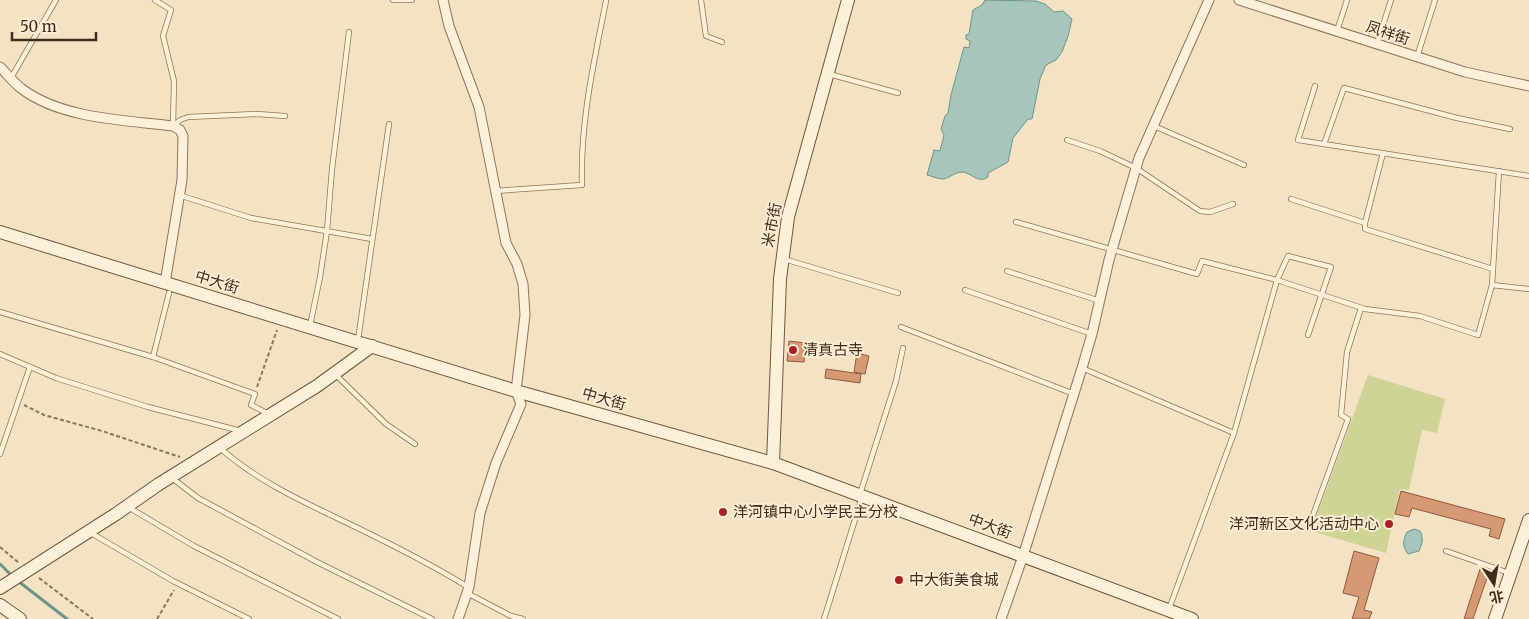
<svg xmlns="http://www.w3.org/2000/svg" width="1529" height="619" viewBox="0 0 1529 619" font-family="Merriweather,'Noto Sans SC',serif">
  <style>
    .green { fill: #cfd396 }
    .water { fill: #a6c6bb; stroke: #6b9589 }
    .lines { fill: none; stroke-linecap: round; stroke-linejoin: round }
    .stream { stroke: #6b9589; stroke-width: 3 }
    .building { fill: #d69975; stroke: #92593a }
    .lane-casing { stroke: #907358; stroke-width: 6 }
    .street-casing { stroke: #907358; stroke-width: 11 }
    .secondary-casing { stroke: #72543b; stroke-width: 14 }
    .path { stroke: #907358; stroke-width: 2; stroke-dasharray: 4 2.5; stroke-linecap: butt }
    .lane { stroke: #fcf0d8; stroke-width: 4.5 }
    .street { stroke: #fcf0d8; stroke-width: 9 }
    .secondary { stroke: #fcf0d8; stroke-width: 12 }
    .poi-dot { fill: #a72028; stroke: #f9edd4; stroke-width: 2 }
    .labels { text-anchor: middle; stroke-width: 4; stroke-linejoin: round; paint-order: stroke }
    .street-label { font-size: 15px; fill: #3f2c1d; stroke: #f9edd4 }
    .poi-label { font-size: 15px; fill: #3f2c1d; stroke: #f9edd4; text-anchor: start }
  </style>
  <rect width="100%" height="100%" fill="#f3e3c4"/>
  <path class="green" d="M 1368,375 L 1445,399 L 1437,433 L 1422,430 L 1409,490 L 1400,489 L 1386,553 L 1311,531 Z"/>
  <g class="water">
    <path d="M 985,0 L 1036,1 L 1045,4 L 1054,12 L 1063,11 L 1072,19 L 1068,36 L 1062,52 L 1056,60 L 1046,65 L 1040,79 L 1032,119 L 1028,119 L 1013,138 L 1008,162 L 988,173 L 988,177 C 978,184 972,173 962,172 C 955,172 950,178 943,179 C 938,179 932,176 927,175 L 934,150 L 940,151 L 944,135 L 941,129 L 945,116 L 948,113 L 951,95 L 964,47 L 969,48 L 970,41 L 966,39 L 966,35 L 969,34 L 973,10 L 982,5 Z"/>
    <path d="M 1414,529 L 1420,531 C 1424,539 1422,544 1419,551 L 1408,554 C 1402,546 1403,540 1407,532 Z"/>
  </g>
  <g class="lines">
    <g class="stream">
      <path d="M 0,564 L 13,577"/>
      <path d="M 18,581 L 67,619"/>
    </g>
  </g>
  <g class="building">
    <path d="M 789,341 L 806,343 L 804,362 L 787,361 Z"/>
    <path d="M 857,353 L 869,356 L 865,374 L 854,372 Z"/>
    <path d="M 826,369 L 861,374 L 860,383 L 825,378 Z"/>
    <path d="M 1401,491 L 1505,519 L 1499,539 L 1489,536 L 1491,529 L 1412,508 L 1409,517 L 1395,514 Z"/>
    <path d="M 1354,551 L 1379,558 L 1364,610 L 1372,612 L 1369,619 L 1352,619 L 1359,597 L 1343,593 Z"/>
    <path d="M 1480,569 L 1489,572 L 1473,619 L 1464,619 Z"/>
  </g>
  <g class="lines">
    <g class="lane-casing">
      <g id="lane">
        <path d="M 155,0 L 171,10 L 163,36 L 174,81 L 173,126"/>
        <path d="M 393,0 L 412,0"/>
        <path d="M 701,0 L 706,36 L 722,42"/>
        <path d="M 1337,31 L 1347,0"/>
        <path d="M 1377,44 L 1391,0"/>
        <path d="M 1417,57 L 1435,0"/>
        <path d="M 829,74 L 898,93"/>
        <path d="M 11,78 L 56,0"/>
        <path d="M 1315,86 L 1298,140 L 1529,176"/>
        <path d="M 173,126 L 180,120 L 188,117 L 257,114 L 285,116"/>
        <path d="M 1154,126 L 1244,165"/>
        <path d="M 1067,140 L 1100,151 L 1136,168 L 1200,211 L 1210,212 L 1233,204"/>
        <path d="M 1324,144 L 1344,88 L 1457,118 L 1510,129"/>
        <path d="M 1383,153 L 1365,223 L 1365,229 L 1493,269"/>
        <path d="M 495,191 L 582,185 C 580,122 594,62 606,1"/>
        <path d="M 179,195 L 251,218 L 372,239"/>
        <path d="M 1291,199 L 1365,223"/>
        <path d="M 1016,222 L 1197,274 L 1202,261 L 1277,280 L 1365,309 L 1420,316 L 1478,335 L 1492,285 L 1529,289"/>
        <path d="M 784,259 L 898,293"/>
        <path d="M 1007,271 L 1100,301"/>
        <path d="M 1492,285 L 1499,171"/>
        <path d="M 965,290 L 1092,334"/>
        <path d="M 0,312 L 153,357 L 255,394 L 251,405 L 269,414"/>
        <path d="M 310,326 L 320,277 L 327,231 L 332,169 L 349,32"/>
        <path d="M 901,327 L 1074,394"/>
        <path d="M 358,340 L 389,124"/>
        <path d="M 0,354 L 56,378 L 148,407 L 241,431"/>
        <path d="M 153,357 L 169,293"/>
        <path d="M 1082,368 L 1234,433"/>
        <path d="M 335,374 L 386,424 L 415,444"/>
        <path d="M 220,448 C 255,479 297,499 339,519 C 383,540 426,561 468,587"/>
        <path d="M 0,454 L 30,367"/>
        <path d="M 172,478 L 198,498 L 317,562 L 432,619"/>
        <path d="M 860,494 L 896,381 L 903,348"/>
        <path d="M 128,507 L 194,546 L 338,619"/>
        <path d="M 1308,529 L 1348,419 L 1341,415 L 1347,352 L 1361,308"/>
        <path d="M 91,533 L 173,581 L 249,619"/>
        <path d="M 1446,551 L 1509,573"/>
        <path d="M 467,593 L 511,616 L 523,619"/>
        <path d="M 1169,609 L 1234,433 L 1277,280 L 1288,256 L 1331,267 L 1308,335"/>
        <path d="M 824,619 L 862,497"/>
      </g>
    </g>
    <g class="street-casing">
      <g id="street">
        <path d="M 443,0 L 449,26 L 479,107 L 506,243 L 517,264 L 523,284 L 525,315 L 516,391 L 521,404 L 496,463 L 480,513 L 469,587 L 458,619"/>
        <path d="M 1239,0 L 1465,72 L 1529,86"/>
        <path d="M 0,67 C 7,74 14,83 22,89 C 62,119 125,120 173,126 L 180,130 L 183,136 L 182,180 L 165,283"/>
        <path d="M 1001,619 L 1023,556 L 1082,368 L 1092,334 L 1109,260 L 1139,158 L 1209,0"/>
      </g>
    </g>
    <g class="secondary-casing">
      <g id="secondary">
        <path d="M 0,232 L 516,391 L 773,463 L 1192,619"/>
        <path d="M 773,463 L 780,279 L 788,217 L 848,0"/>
        <path d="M 0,588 L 116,514 L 159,484 L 317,386 L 372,346"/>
        <path d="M 0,605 L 20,619"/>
        <path d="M 1495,619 L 1529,520"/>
      </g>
    </g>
    <g class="path">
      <path d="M 257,387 L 277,330"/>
      <path d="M 24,405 L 44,415 L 102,431 L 180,457"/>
      <path d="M 0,547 L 19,563"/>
      <path d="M 39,578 L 93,619"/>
      <path d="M 157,619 L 174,590"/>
    </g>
    <use href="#lane" class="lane"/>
    <use href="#street" class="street"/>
    <use href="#secondary" class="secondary"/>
  </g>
  <g class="poi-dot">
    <circle cx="793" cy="350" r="5"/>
    <circle cx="723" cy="512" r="5"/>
    <circle cx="1389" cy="524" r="5"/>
    <circle cx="899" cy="580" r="5"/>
  </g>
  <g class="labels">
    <g class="street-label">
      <text transform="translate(1388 33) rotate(18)" y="5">凤祥街</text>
      <text transform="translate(772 225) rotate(-79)" y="5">米市街</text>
      <text transform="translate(217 282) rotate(17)" y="5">中大街</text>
      <text transform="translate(604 399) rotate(16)" y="5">中大街</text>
      <text transform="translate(990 526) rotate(20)" y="5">中大街</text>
    </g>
    <g class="poi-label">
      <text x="803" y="355">清真古寺</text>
      <text x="733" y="517">洋河镇中心小学民主分校</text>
      <text x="1379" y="529" text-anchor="end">洋河新区文化活动中心</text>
      <text x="909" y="585">中大街美食城</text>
    </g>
  </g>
  <g transform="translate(1494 584) rotate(168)" stroke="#f9edd4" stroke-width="4" paint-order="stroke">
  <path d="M0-4L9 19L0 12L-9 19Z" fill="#3f2c1d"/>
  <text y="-8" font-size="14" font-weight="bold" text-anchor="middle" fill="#3f2c1d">北</text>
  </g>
  <path d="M12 32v8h84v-8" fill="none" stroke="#3f2c1d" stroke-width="2.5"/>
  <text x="20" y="32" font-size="15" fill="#3f2c1d" stroke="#f9edd4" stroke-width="4" paint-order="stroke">50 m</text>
</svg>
